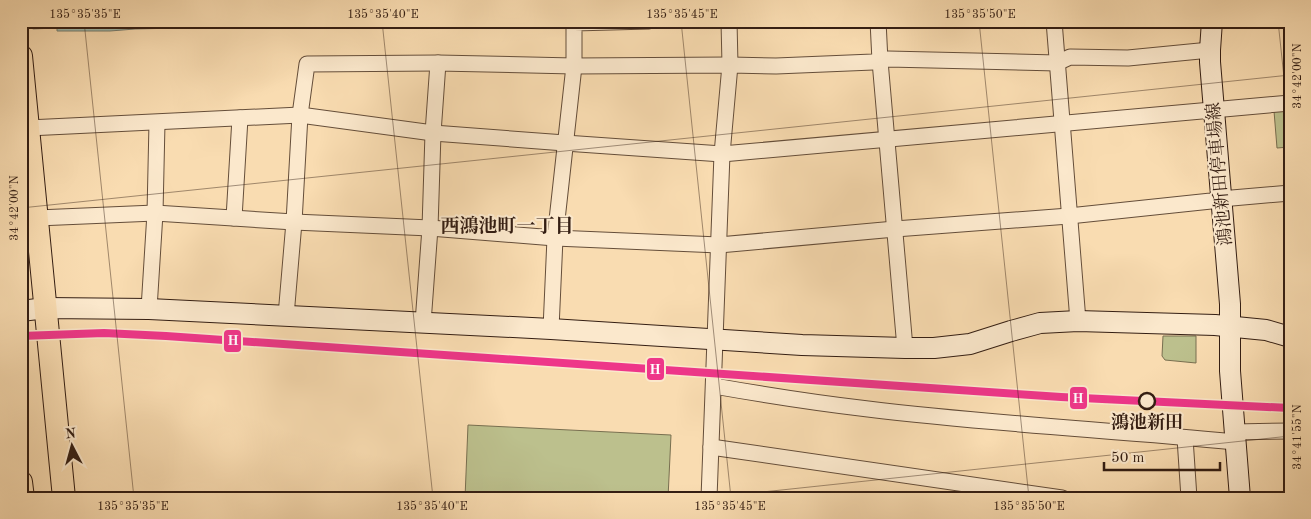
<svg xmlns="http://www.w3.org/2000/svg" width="1311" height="519" viewBox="0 0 1311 519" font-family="'Old Standard TT','Noto Serif JP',serif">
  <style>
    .green { fill: #bcc08d; stroke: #786f50 }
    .water { fill: #9ebbaf; stroke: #747c71 }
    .pier { fill: #f9dcb1 }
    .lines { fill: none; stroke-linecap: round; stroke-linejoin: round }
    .shore { stroke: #696c61; stroke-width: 1 }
    .street-casing { stroke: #654e3a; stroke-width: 17 }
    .secondary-casing { stroke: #341e13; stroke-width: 22 }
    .primary-casing { stroke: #341e13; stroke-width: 24 }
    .street { stroke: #fbe8cc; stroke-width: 15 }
    .secondary { stroke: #fbe8cc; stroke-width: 20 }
    .primary { stroke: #f9dcb1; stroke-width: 22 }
    .rail-1-casing { stroke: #fbe8cc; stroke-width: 11 }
    .rail-1 { stroke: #ee3689; stroke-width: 8 }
    .ticks { fill: none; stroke: #341e13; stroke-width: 1; stroke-opacity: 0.45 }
    .stop-dot { fill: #fbe8cc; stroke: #341e13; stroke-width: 2.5 }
    .labels { text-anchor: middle; stroke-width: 4; stroke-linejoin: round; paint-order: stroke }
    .street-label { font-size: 18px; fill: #341e13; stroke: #fbe8cc }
    .stop-label { font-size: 18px; font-weight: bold; fill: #341e13; stroke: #fbe8cc }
    .neighbourhood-label { font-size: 19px; font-weight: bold; fill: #341e13; stroke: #fbe8cc }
    .line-badge { stroke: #fbe8cc; stroke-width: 2 }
    .badge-label { font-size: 14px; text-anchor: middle; font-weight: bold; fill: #fff }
    .neatline { fill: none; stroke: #341e13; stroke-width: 2 }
    .ticks-label { font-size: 12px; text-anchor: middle; fill: #341e13 }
  </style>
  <rect width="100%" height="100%" fill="#f9dcb1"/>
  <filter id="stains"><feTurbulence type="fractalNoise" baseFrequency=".004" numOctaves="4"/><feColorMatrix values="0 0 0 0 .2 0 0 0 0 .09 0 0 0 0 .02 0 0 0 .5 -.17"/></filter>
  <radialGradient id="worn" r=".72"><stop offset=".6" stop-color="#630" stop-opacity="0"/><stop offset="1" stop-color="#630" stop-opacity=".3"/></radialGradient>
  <g class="green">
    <path d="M 1290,110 L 1290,147 L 1277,148 L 1274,111 Z"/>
    <path d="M 1163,336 L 1196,336 L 1196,363 L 1165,360 L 1162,356 Z"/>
    <path d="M 468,425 L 671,435 L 668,498 L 465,498 Z"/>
  </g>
  <path class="water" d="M 21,21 L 477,21 L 135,29 L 110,31 L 57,31 L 57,28 L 31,29 Z"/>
  <path class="pier" d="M 21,21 L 32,21 L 33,32 L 30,31 L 29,28 L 21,29 Z"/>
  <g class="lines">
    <path class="shore" d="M 33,21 L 36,24 L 57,23 L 62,26 L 78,26 L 135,24 L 285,21"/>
    <g class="street-casing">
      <g id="street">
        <path d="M 878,21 L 880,61 L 905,348"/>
        <path d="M 1054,21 L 1078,321"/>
        <path d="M 28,128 L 300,115 L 433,133 L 565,143 L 722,154 L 1290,103"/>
        <path d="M 37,218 L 155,213 L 294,222 L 430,228 L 555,238 L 719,245 L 895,229 L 1069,216 L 1211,201 L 1232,198 L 1290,193"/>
        <path d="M 234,218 L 240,118"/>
        <path d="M 149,309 L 155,213 L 157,123"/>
        <path d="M 286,316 L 294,222 L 300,115 L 307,64 L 438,63"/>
        <path d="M 423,323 L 430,228 L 433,133 L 438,63 L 574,66 L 730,65 L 776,66 L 873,62 L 888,59 L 1057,63 L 1070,57 L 1128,58 L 1210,50"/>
        <path d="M 551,329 L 555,238 L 574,66 L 574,23 L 649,21"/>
        <path d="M 714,386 C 765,395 816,403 868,409 C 990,424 1113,430 1235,442"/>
        <path d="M 1234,432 L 1290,431"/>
        <path d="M 1185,438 L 1189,498"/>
        <path d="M 711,447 L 1062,498"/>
        <path d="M 709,498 L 722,154 L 730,65 L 729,21"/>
      </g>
    </g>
    <g class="secondary-casing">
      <g id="secondary">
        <path d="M 1212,21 L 1210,50 L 1210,62 L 1230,304 L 1230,371 L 1240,498"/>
        <path d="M 21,311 L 46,308 L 149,309 L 551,329 L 802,345 L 905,348 L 934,348 L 970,344 L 1011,331 L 1040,323 L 1078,321 L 1215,325 L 1266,330 L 1290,337"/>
      </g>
    </g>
    <g class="primary-casing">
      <g id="primary">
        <path d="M 21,56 L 64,498"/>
        <path d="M 21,482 L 23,498"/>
      </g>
    </g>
    <use href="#street" class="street"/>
    <use href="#secondary" class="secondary"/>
    <use href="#primary" class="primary"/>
    <g class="rail-1-casing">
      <path id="rail-1" d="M 21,336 L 104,333 L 166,336 L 1061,397 L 1290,408"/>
    </g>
    <use href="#rail-1" class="rail-1"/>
  </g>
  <path class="ticks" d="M 84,21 L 134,498M 382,21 L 433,498M 681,21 L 731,498M 979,21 L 1029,498M 1278,21 L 1290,134M 21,208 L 1290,75M 706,498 L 1290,436"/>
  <circle class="stop-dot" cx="1147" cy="401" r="8"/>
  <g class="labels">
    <g class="street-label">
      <text transform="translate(1219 174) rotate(-95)" y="6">鴻池新田停車場線</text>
    </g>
    <g class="stop-label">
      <text x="1147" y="428">鴻池新田</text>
    </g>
    <g class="neighbourhood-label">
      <text x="507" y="232">西鴻池町一丁目</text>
    </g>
  </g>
  <g class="line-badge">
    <rect x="223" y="329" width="19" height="24" rx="5" fill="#ee3689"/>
    <rect x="646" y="357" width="19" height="24" rx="5" fill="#ee3689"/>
    <rect x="1069" y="386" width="19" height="24" rx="5" fill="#ee3689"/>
  </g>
  <g class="badge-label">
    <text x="233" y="345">H</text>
    <text x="655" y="374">H</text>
    <text x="1078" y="403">H</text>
  </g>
  <rect width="1311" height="519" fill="none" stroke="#f9dcb1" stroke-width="55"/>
  <g transform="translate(72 446) rotate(354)" stroke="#fbe8cc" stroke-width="4" paint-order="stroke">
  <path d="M0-4L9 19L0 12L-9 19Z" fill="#341e13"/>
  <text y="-8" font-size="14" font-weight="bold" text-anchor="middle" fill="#341e13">N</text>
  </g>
  <path d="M1104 462v8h116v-8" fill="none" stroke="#341e13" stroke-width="2.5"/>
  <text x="1111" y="462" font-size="15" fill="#341e13" stroke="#fbe8cc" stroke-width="4" paint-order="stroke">50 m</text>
  <rect x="28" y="28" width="1256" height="464" class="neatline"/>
  <g class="ticks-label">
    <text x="85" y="18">135°35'35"E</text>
    <text x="383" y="18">135°35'40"E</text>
    <text x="682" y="18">135°35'45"E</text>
    <text x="980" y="18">135°35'50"E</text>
    <text transform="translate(1297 76) rotate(-90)" y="4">34°42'00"N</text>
    <text transform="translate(14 208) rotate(-90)" y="4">34°42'00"N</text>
    <text transform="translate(1297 437) rotate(-90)" y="4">34°41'55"N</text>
    <text x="133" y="510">135°35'35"E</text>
    <text x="432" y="510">135°35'40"E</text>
    <text x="730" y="510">135°35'45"E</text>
    <text x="1029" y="510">135°35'50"E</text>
  </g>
  <rect width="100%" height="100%" filter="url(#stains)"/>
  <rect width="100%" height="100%" fill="url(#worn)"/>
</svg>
